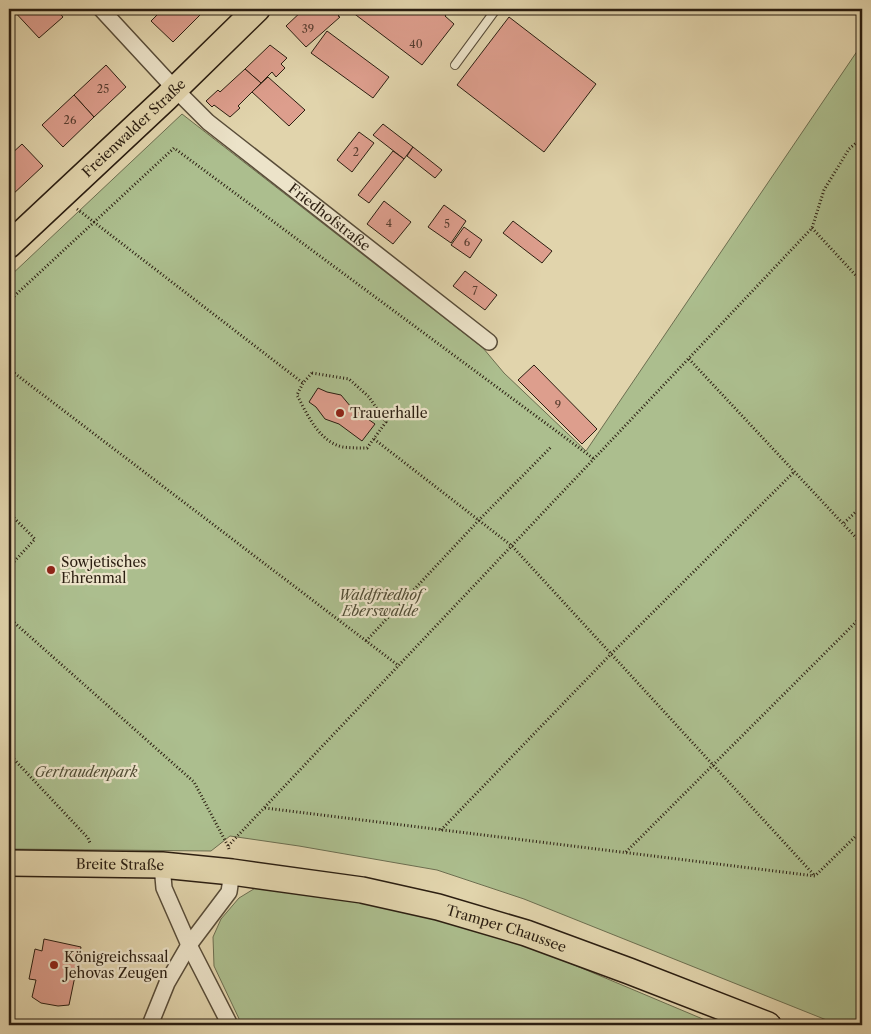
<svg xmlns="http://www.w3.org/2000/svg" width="871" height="1034" viewBox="0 0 871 1034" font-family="'Libre Caslon Text',serif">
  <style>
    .green { fill: #acbe8e; stroke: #6c6e50 }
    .building { fill: #dd9e8d; stroke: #2b1e11 }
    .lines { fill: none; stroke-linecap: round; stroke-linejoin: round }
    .service-casing { stroke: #584c38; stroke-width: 10 }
    .minor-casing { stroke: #584c38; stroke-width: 18 }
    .primary-casing { stroke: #2b1e11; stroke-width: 28 }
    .path { stroke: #2b1e11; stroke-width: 3; stroke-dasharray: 1 2.5; stroke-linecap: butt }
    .service { stroke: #ece3c9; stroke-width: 8 }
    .minor { stroke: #ece3c9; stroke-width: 15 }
    .primary { stroke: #e1d4ac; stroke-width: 25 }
    .poi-dot { fill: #8f2418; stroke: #ece3c9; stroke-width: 2 }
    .labels { text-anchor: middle; stroke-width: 4.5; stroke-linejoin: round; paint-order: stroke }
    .number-label { font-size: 11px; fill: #583e30 }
    .street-label { font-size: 14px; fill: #2b1e11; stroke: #ece3c9 }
    .poi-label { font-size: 14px; fill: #2b1e11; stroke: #ece3c9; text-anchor: start }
    .park-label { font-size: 14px; font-style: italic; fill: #524e36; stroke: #ece3c9 }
  </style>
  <rect width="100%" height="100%" fill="#e1d4ac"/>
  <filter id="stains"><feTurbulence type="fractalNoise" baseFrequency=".004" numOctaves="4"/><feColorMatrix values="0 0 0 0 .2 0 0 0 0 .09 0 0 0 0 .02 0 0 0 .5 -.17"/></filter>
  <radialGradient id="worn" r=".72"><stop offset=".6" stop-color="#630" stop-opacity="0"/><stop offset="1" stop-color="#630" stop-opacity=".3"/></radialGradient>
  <g class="green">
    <path d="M 862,44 L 862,1025 L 839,1025 L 524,899 L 437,870 L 299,846 L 230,836 L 211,851 L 9,849 L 9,277 L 182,114 L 483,348 L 504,373 L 586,451 Z"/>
    <path d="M 257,887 L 319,889 L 515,940 L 717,1025 L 242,1025 L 214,966 L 213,937 L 221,919 L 239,898 Z"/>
  </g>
  <g class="building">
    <path d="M 12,9 L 56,9 L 63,17 L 39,38 Z"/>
    <path d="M 163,9 L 206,9 L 173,42 L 151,21 Z"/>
    <path d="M 304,9 L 345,9 L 338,16 L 340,17 L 306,47 L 286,26 Z"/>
    <path d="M 348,9 L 450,9 L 445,16 L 454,24 L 422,65 Z"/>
    <path d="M 509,17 L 596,84 L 544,152 L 457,85 Z"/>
    <path d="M 327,31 L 389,77 L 373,98 L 311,53 Z"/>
    <path d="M 270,45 L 287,58 L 281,64 L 285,68 L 276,77 L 272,72 L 261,83 L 245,69 Z"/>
    <path d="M 106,65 L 126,87 L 94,117 L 74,95 Z"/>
    <path d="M 245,69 L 261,83 L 238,106 L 240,108 L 230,117 L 214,105 L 212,107 L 206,101 L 218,90 L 220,92 Z"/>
    <path d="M 268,77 L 305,110 L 289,126 L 252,92 Z"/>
    <path d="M 74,95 L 94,117 L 63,147 L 42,125 Z"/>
    <path d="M 383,124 L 413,147 L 404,159 L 373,135 Z"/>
    <path d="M 359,132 L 374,143 L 352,172 L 337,160 Z"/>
    <path d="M 22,144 L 43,166 L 11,196 L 9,194 L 9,156 Z"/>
    <path d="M 413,147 L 442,170 L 435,178 L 407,156 Z"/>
    <path d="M 393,151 L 404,159 L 369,203 L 358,195 Z"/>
    <path d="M 384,201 L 411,222 L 393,244 L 367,224 Z"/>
    <path d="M 444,205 L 466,221 L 451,243 L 428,227 Z"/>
    <path d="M 513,221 L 552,251 L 542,263 L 503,233 Z"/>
    <path d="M 464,227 L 482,240 L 470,258 L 451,245 Z"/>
    <path d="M 465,271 L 497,295 L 485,310 L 453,286 Z"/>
    <path d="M 534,365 L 597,429 L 582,444 L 518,380 Z"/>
    <path d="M 318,388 L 327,392 L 341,395 L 351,407 L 375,424 L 362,441 L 339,424 L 325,419 L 316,407 L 309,402 Z"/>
    <path d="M 44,939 L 81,947 L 69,1005 L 58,1006 L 41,1003 L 32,997 L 36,980 L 29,979 L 35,949 L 42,951 Z"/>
  </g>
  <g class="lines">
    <g class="service-casing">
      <path id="service" d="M 455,65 L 494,12 L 490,9"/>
    </g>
    <g class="minor-casing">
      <g id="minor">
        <path id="s1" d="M 101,9 L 175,89 L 208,122 L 489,342"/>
        <path d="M 162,865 L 164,888 L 189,945 L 230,1025"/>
        <path d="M 150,1025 L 167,983 L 189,945 L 229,892 L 232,872"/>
      </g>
    </g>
    <g class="primary-casing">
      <g id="primary">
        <path id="s2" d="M 9,245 L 166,98 L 257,9"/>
        <path id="s3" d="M 9,863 L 162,865 L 232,872 L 362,890 L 438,907 L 526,933 L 629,971 L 768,1025"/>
      </g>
    </g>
    <g class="path">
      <path d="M 77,209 L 303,383"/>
      <path d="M 812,228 L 862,282"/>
      <path d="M 9,301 L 174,148 L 594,459"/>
      <path d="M 689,359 L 862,544"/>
      <path d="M 9,369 L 399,666"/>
      <path d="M 312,373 L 349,379 L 369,397 L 386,422 L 367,448 C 359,448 351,448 343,447 C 319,442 307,414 297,395 L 303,383 Z"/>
      <path d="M 374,439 L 512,546 L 815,876"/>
      <path d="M 9,513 L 35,539 L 9,567"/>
      <path d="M 844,523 L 862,506"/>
      <path d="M 9,618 L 194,782 L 228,846"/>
      <path d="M 366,641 L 479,520 L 552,446"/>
      <path d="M 9,754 L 88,838 L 90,843"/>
      <path d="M 265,808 L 815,876 L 862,830"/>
      <path d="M 441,830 L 611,654 L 795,471"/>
      <path d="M 229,849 L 228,846 L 812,228 L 824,190 L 849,149 L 862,138"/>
      <path d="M 626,852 L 862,616"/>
    </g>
    <use href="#service" class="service"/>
    <use href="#minor" class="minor"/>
    <use href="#primary" class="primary"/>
  </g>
  <g class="poi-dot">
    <circle cx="340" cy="413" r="5"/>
    <circle cx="51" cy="570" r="5"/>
    <circle cx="54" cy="965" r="5"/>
  </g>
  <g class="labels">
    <g class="number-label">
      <text x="308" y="33">39</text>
      <text x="416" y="48">40</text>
      <text x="103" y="93">25</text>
      <text x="70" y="124">26</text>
      <text x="356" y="156">2</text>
      <text x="389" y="227">4</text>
      <text x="447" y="228">5</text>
      <text x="467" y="246">6</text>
      <text x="475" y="295">7</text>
      <text x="558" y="409">9</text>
    </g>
    <g class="street-label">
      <text dy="5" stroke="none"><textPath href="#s2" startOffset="171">Freienwalder Straße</textPath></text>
      <text dy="5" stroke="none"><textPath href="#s1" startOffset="310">Friedhofstraße</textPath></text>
      <text dy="5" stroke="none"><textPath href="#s3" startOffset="111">Breite Straße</textPath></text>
      <text dy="5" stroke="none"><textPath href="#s3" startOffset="504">Tramper Chaussee</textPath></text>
    </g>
    <g class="poi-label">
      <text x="350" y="418">Trauerhalle</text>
      <text x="61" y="567">Sowjetisches<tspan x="61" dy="16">Ehrenmal</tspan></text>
      <text x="64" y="962">Königreichssaal<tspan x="64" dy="16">Jehovas Zeugen</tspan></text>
    </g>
    <g class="park-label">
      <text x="380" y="600">Waldfriedhof<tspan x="380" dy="16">Eberswalde</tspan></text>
      <text x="86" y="777">Gertraudenpark</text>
    </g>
  </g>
  <rect width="871" height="1034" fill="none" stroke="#e1d4ac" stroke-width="30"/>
  <rect x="10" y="10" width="851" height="1014" fill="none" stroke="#2b1e11" stroke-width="2.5"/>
  <rect x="15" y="15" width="841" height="1004" fill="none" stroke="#2b1e11"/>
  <rect width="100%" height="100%" filter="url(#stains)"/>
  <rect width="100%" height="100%" fill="url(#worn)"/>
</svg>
